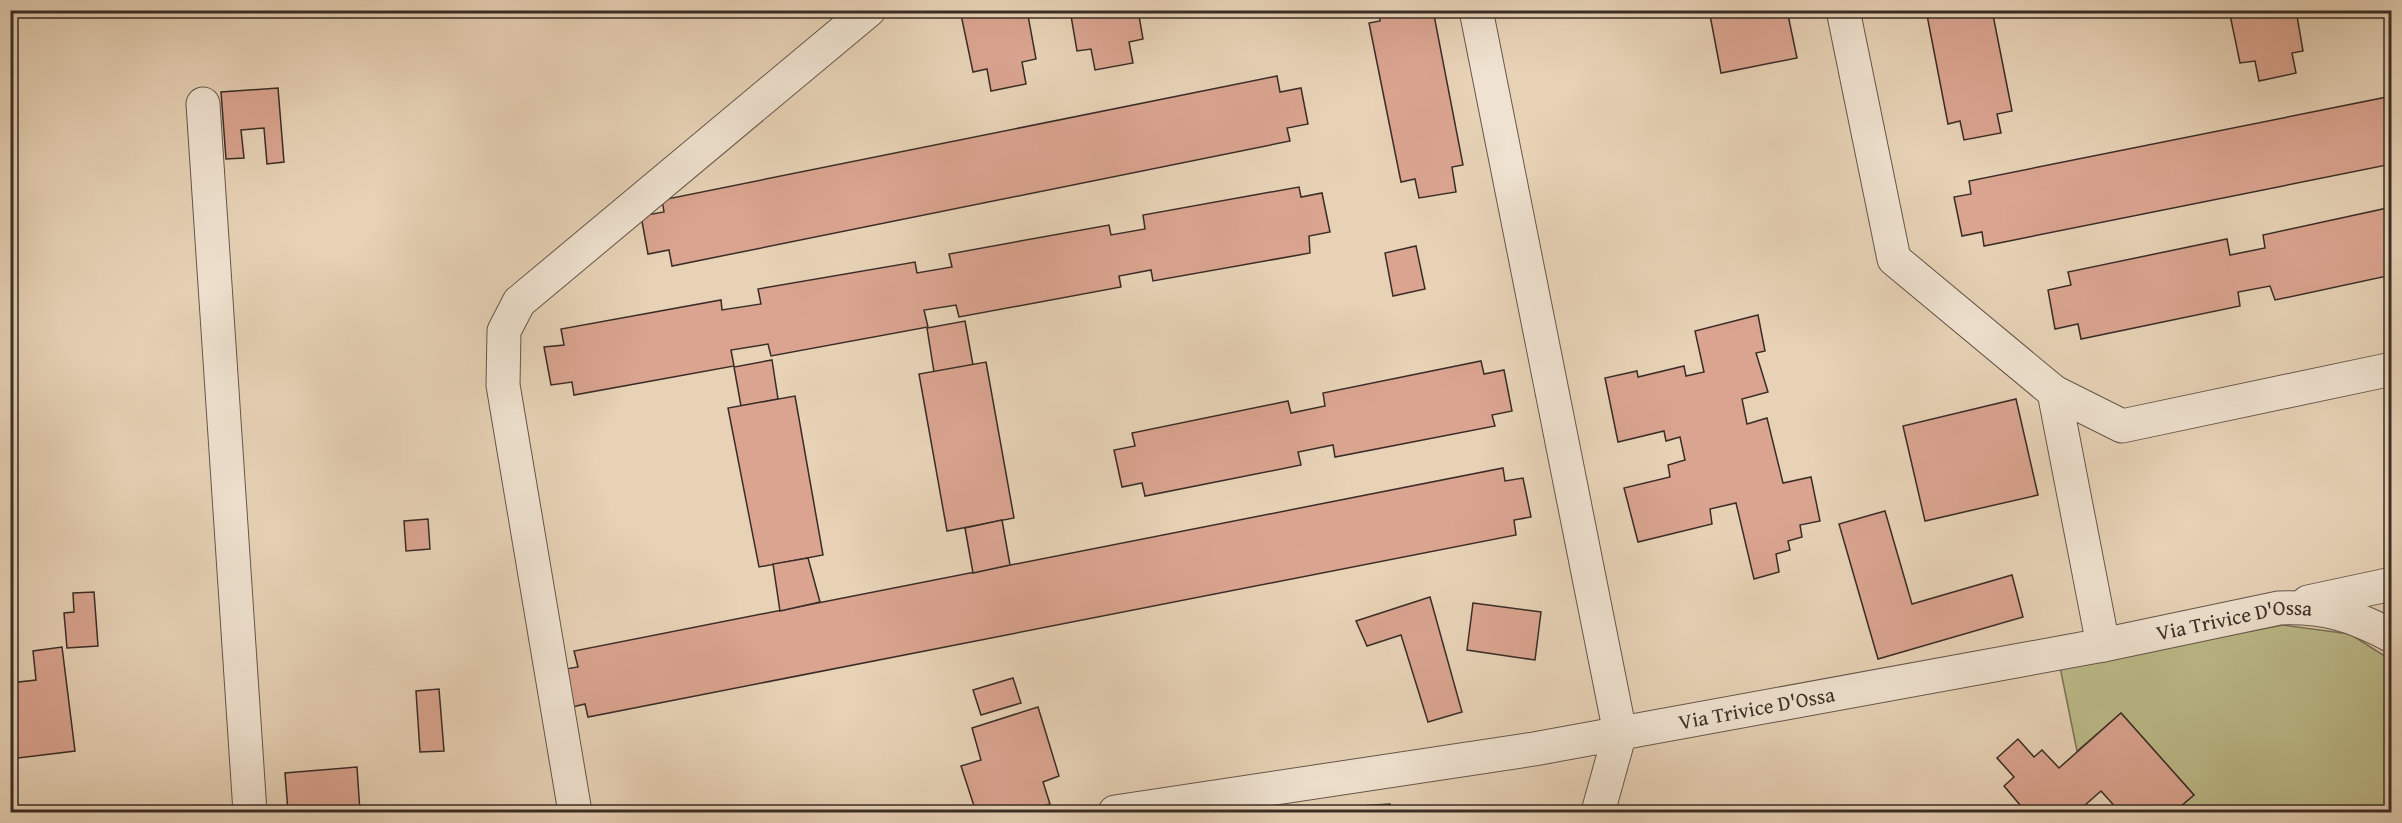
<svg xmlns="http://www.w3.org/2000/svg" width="2402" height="823" viewBox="0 0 2402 823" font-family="'Gentium Book Plus',serif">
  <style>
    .green { fill: #bcba89; stroke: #7b7458; stroke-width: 1.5 }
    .building { fill: #daa490; stroke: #3a2d26; stroke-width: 1.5 }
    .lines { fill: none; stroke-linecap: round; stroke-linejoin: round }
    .street-casing { stroke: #65564a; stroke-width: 35 }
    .street { stroke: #efe2d0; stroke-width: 33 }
    .labels { text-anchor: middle; stroke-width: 4.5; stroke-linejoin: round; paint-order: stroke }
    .street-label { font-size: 21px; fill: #3a2d26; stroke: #efe2d0 }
  </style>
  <rect width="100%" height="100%" fill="#e7d2b6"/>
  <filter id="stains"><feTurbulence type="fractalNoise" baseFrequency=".00333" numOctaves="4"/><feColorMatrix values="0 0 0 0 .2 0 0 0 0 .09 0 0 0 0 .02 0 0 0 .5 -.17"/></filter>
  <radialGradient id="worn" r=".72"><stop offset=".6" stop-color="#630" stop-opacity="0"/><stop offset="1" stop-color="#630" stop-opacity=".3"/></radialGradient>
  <path class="green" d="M 2283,625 L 2350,634 L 2391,660 L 2391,812 L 2174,812 L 2194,795 L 2121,713 L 2077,751 L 2060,667 Z"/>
  <g class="building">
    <path d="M 960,10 L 1027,10 L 1036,59 L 1022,62 L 1026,84 L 991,91 L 987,69 L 973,72 Z"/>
    <path d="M 1070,10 L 1138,10 L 1143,39 L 1129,42 L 1133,63 L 1095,70 L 1091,49 L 1077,51 Z"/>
    <path d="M 1379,10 L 1433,10 L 1463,165 L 1452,167 L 1456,192 L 1419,198 L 1415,179 L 1401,182 L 1369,23 L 1380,21 Z"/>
    <path d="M 1709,10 L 1787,10 L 1797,58 L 1721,73 Z"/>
    <path d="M 1926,10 L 1992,10 L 2012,111 L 1997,114 L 2001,133 L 1964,140 L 1960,121 L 1948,124 Z"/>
    <path d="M 2229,10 L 2296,10 L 2303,51 L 2292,53 L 2296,73 L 2259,81 L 2255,61 L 2240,63 Z"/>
    <path d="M 1277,76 L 1280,92 L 1301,88 L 1308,124 L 1287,128 L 1290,141 L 672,266 L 669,250 L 648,254 L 641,216 L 664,212 L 662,200 Z"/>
    <path d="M 278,88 L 284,162 L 267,164 L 264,128 L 241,130 L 244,158 L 226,159 L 221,92 Z"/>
    <path d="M 2392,96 L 2392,164 L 1984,246 L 1982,232 L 1962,236 L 1954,197 L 1971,194 L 1969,181 Z"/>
    <path d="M 1299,187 L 1301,197 L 1322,193 L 1330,232 L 1309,236 L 1310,253 L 1153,281 L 1151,270 L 1119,276 L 1121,287 L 959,317 L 956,305 L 924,310 L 928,327 L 771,356 L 768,344 L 731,350 L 734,366 L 574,395 L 572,382 L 551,385 L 544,347 L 564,345 L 561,329 L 721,300 L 722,310 L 761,304 L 758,289 L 915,262 L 917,273 L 952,267 L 949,254 L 1109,225 L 1111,235 L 1145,229 L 1143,215 Z"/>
    <path d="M 2392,207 L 2392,275 L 2275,300 L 2270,286 L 2238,292 L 2240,306 L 2081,339 L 2078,324 L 2055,329 L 2048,290 L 2071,285 L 2068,272 L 2227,239 L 2230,255 L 2265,248 L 2263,235 Z"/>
    <path d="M 1416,246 L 1425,289 L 1393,296 L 1385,253 Z"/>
    <path d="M 1758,315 L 1765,351 L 1756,353 L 1768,392 L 1742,399 L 1747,424 L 1767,418 L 1783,483 L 1811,477 L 1820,521 L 1800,525 L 1802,537 L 1788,541 L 1790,550 L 1776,554 L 1779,572 L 1754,579 L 1736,503 L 1710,509 L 1712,524 L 1638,542 L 1624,488 L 1670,477 L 1668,465 L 1685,460 L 1680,437 L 1666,441 L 1664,431 L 1618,442 L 1605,378 L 1637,371 L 1638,377 L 1684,366 L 1686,376 L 1704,372 L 1695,331 Z"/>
    <path d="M 965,321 L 973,365 L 934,372 L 927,328 Z"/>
    <path d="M 772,360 L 778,399 L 741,406 L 734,367 Z"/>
    <path d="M 1481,361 L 1484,374 L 1504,370 L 1512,411 L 1492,415 L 1495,426 L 1335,457 L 1333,445 L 1298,452 L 1301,465 L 1145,496 L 1142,483 L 1122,487 L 1114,450 L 1135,446 L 1132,433 L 1288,401 L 1291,413 L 1325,406 L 1323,393 Z"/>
    <path d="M 986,362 L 1014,518 L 947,531 L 919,374 Z"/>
    <path d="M 795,396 L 823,555 L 759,567 L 728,408 Z"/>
    <path d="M 2016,399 L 2038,495 L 1925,521 L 1903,426 Z"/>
    <path d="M 1503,468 L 1505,481 L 1523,478 L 1531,517 L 1514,520 L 1516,535 L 588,717 L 585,704 L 568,708 L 560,670 L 578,667 L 574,651 Z"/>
    <path d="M 1885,511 L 1912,604 L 2012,575 L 2023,617 L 1878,659 L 1839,524 Z"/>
    <path d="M 428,519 L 430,549 L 406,551 L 404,521 Z"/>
    <path d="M 1002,520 L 1010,565 L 973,573 L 965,528 Z"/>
    <path d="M 808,558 L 820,602 L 780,611 L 773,564 Z"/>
    <path d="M 94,592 L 98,646 L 67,648 L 64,613 L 74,612 L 73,593 Z"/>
    <path d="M 1430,597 L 1462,712 L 1428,722 L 1401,635 L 1367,646 L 1356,621 Z"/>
    <path d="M 1473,603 L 1541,612 L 1535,660 L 1467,650 Z"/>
    <path d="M 62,647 L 75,751 L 10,759 L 10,683 L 36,680 L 33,651 Z"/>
    <path d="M 1013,678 L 1021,703 L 981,715 L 973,690 Z"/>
    <path d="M 439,689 L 444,751 L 420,752 L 416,691 Z"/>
    <path d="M 1038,707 L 1059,776 L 1043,782 L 1050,804 L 1022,812 L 976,812 L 961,766 L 981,760 L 972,728 Z"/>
    <path d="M 2121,713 L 2194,795 L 2174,812 L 2120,812 L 2101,791 L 2077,812 L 2026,812 L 2004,786 L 2014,777 L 1997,758 L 2018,739 L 2034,757 L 2042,750 L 2059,768 Z"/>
    <path d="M 357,767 L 360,812 L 288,812 L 285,773 Z"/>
    <path d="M 1390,804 L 1391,812 L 1268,812 Z"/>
  </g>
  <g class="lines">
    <g class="street-casing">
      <g id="street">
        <path d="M 1476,10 L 1620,733 L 1598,812"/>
        <path d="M 1843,10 L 1894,259 L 2054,392 L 2103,645"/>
        <path d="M 203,104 L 250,812"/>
        <path d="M 2054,392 L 2122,426 L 2392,369"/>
        <path d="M 2308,602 L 2392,584"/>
        <path d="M 575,812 L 503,385 L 504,331 L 519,302 L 869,10"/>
        <path id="s1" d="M 1115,812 L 1534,749 L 2103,645 L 2279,608 C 2324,606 2352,615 2392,636"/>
      </g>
    </g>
    <use href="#street" class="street"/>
  </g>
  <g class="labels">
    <g class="street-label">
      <text dy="7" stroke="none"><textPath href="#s1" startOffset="1136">Via Trivice D'Ossa</textPath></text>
      <text dy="7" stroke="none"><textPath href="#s1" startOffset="650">Via Trivice D'Ossa</textPath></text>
    </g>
  </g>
  <rect width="2402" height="823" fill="none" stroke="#e7d2b6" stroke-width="36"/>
  <rect x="12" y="12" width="2378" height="799" fill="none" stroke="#3a2d26" stroke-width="3"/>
  <rect x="18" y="18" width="2366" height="787" fill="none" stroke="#3a2d26" stroke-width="1.5"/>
  <rect width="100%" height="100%" filter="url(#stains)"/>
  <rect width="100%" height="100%" fill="url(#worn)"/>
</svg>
